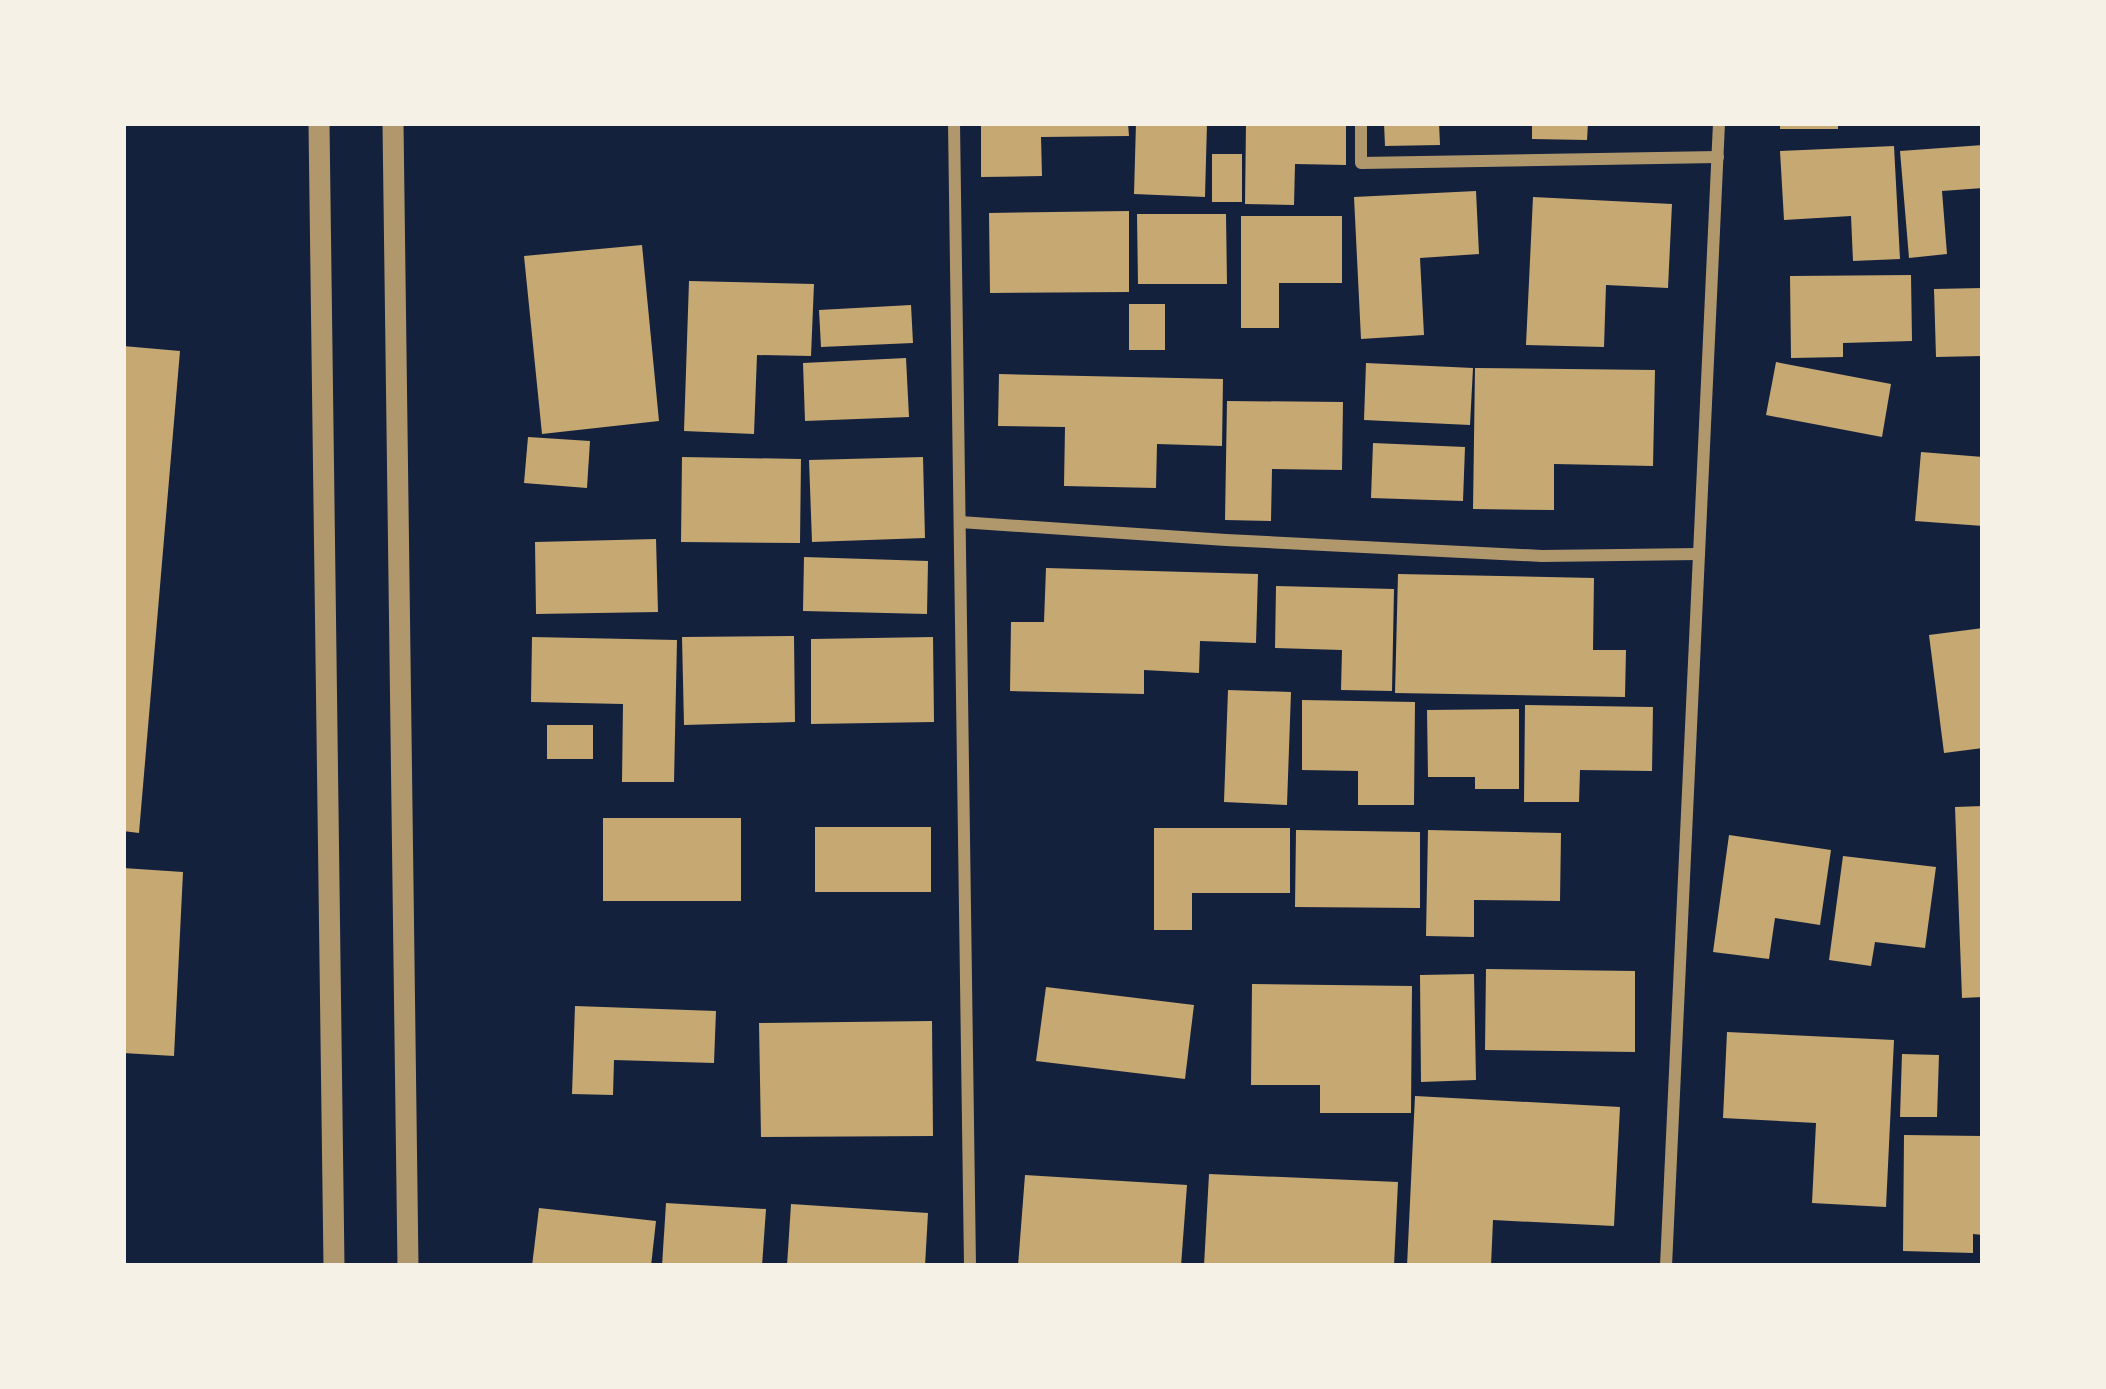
<svg xmlns="http://www.w3.org/2000/svg" width="2106" height="1389" viewBox="0 0 2106 1389" font-family="'Space Grotesk',sans-serif">
  <style>
    .building { fill: #c6a872 }
    .lines { fill: none; stroke-linecap: round; stroke-linejoin: round }
    .minor { stroke: #b1986c; stroke-width: 12 }
    .tertiary { stroke: #b1986c; stroke-width: 21 }
  </style>
  <rect width="100%" height="100%" fill="#14213d"/>
  <g class="building">
    <path d="M 981,123 L 1128,123 L 1129,136 L 1041,137 L 1042,176 L 981,177 Z"/>
    <path d="M 1136,123 L 1207,123 L 1205,197 L 1134,194 Z"/>
    <path d="M 1246,123 L 1346,123 L 1346,165 L 1295,164 L 1294,205 L 1245,204 Z"/>
    <path d="M 1384,123 L 1439,123 L 1440,145 L 1385,146 Z"/>
    <path d="M 1532,123 L 1588,123 L 1587,140 L 1532,139 Z"/>
    <rect x="1780" y="123" width="58" height="6"/>
    <path d="M 1983,145 L 1983,188 L 1942,191 L 1947,254 L 1909,258 L 1900,151 Z"/>
    <path d="M 1894,146 L 1900,259 L 1853,261 L 1851,216 L 1784,220 L 1780,151 Z"/>
    <rect x="1212" y="154" width="30" height="48"/>
    <path d="M 1476,191 L 1479,254 L 1420,258 L 1424,335 L 1361,339 L 1354,197 Z"/>
    <path d="M 1533,197 L 1672,204 L 1668,288 L 1606,285 L 1604,347 L 1526,345 Z"/>
    <path d="M 1129,211 L 1129,292 L 990,293 L 989,213 Z"/>
    <path d="M 1137,214 L 1226,214 L 1227,284 L 1138,284 Z"/>
    <path d="M 1241,216 L 1342,216 L 1342,283 L 1279,283 L 1279,328 L 1241,328 Z"/>
    <path d="M 642,245 L 659,421 L 542,434 L 524,256 Z"/>
    <path d="M 1911,275 L 1912,341 L 1843,343 L 1843,357 L 1791,358 L 1790,276 Z"/>
    <path d="M 689,281 L 814,284 L 811,356 L 757,355 L 754,434 L 684,431 Z"/>
    <path d="M 1983,288 L 1983,356 L 1936,357 L 1934,289 Z"/>
    <rect x="1129" y="304" width="36" height="46"/>
    <path d="M 911,305 L 913,343 L 821,347 L 819,310 Z"/>
    <path d="M 123,346 L 180,351 L 139,833 L 123,831 Z"/>
    <path d="M 906,358 L 909,417 L 805,421 L 803,363 Z"/>
    <path d="M 1776,362 L 1891,384 L 1882,437 L 1766,415 Z"/>
    <path d="M 1366,363 L 1473,368 L 1470,425 L 1364,420 Z"/>
    <path d="M 1475,368 L 1655,370 L 1653,466 L 1554,464 L 1554,510 L 1473,509 Z"/>
    <path d="M 999,374 L 1223,379 L 1222,446 L 1157,444 L 1156,488 L 1064,486 L 1065,427 L 998,426 Z"/>
    <path d="M 1227,401 L 1343,402 L 1342,470 L 1272,469 L 1271,521 L 1225,520 Z"/>
    <path d="M 528,437 L 590,441 L 587,488 L 524,483 Z"/>
    <path d="M 1373,443 L 1465,447 L 1463,501 L 1371,498 Z"/>
    <path d="M 1921,452 L 1983,457 L 1983,526 L 1915,521 Z"/>
    <path d="M 682,457 L 801,459 L 800,543 L 681,542 Z"/>
    <path d="M 923,457 L 925,538 L 812,542 L 809,460 Z"/>
    <path d="M 656,539 L 658,612 L 536,614 L 535,542 Z"/>
    <path d="M 804,557 L 928,561 L 927,614 L 803,611 Z"/>
    <path d="M 1046,568 L 1258,574 L 1256,643 L 1200,641 L 1199,673 L 1144,670 L 1144,694 L 1010,691 L 1011,622 L 1044,622 Z"/>
    <path d="M 1398,574 L 1594,578 L 1593,650 L 1626,650 L 1625,697 L 1395,693 Z"/>
    <path d="M 1276,586 L 1394,589 L 1392,691 L 1341,690 L 1342,650 L 1275,648 Z"/>
    <path d="M 1983,628 L 1983,748 L 1944,753 L 1929,635 Z"/>
    <path d="M 794,636 L 795,722 L 684,725 L 682,637 Z"/>
    <path d="M 532,637 L 677,640 L 674,782 L 622,782 L 623,704 L 531,702 Z"/>
    <path d="M 933,637 L 934,722 L 811,724 L 811,639 Z"/>
    <path d="M 1228,690 L 1291,692 L 1287,805 L 1224,802 Z"/>
    <path d="M 1302,700 L 1415,702 L 1414,805 L 1358,805 L 1358,771 L 1302,770 Z"/>
    <path d="M 1525,705 L 1653,707 L 1652,771 L 1580,770 L 1579,802 L 1524,802 Z"/>
    <path d="M 1519,709 L 1519,789 L 1475,789 L 1475,777 L 1428,777 L 1427,710 Z"/>
    <rect x="547" y="725" width="46" height="34"/>
    <path d="M 1983,806 L 1983,997 L 1962,998 L 1955,807 Z"/>
    <rect x="603" y="818" width="138" height="83"/>
    <rect x="815" y="827" width="116" height="65"/>
    <path d="M 1154,828 L 1290,828 L 1290,893 L 1192,893 L 1192,930 L 1154,930 Z"/>
    <path d="M 1296,830 L 1420,832 L 1420,908 L 1295,907 Z"/>
    <path d="M 1428,830 L 1561,833 L 1560,901 L 1474,900 L 1474,937 L 1426,936 Z"/>
    <path d="M 1729,835 L 1831,850 L 1820,925 L 1775,918 L 1769,959 L 1713,952 Z"/>
    <path d="M 1843,856 L 1936,867 L 1925,948 L 1875,942 L 1871,966 L 1829,960 Z"/>
    <path d="M 123,868 L 183,872 L 174,1056 L 123,1053 Z"/>
    <path d="M 1486,969 L 1635,971 L 1635,1052 L 1485,1050 Z"/>
    <path d="M 1474,974 L 1476,1080 L 1421,1082 L 1420,975 Z"/>
    <path d="M 1252,984 L 1412,986 L 1411,1113 L 1320,1113 L 1320,1085 L 1251,1085 Z"/>
    <path d="M 1046,987 L 1194,1005 L 1185,1079 L 1036,1061 Z"/>
    <path d="M 575,1006 L 716,1011 L 714,1063 L 614,1060 L 613,1095 L 572,1094 Z"/>
    <path d="M 932,1021 L 933,1136 L 761,1137 L 759,1023 Z"/>
    <path d="M 1727,1032 L 1894,1040 L 1886,1207 L 1812,1203 L 1816,1123 L 1723,1118 Z"/>
    <path d="M 1902,1054 L 1939,1055 L 1937,1117 L 1900,1117 Z"/>
    <path d="M 1415,1096 L 1620,1107 L 1614,1226 L 1493,1220 L 1491,1266 L 1407,1266 Z"/>
    <path d="M 1904,1135 L 1983,1136 L 1983,1235 L 1973,1234 L 1973,1253 L 1903,1251 Z"/>
    <path d="M 1209,1174 L 1398,1182 L 1394,1266 L 1204,1266 Z"/>
    <path d="M 1025,1175 L 1187,1185 L 1181,1266 L 1018,1266 Z"/>
    <path d="M 666,1203 L 766,1209 L 762,1266 L 662,1266 Z"/>
    <path d="M 791,1204 L 928,1213 L 925,1266 L 787,1266 Z"/>
    <path d="M 539,1208 L 656,1221 L 651,1266 L 532,1266 Z"/>
  </g>
  <g class="lines">
    <g class="minor">
      <path d="M 954,123 L 970,1266"/>
      <path d="M 1361,123 L 1361,163 L 1718,157"/>
      <path d="M 960,522 L 1226,540 L 1542,556 L 1699,554"/>
      <path d="M 1666,1266 L 1719,123"/>
    </g>
    <g class="tertiary">
      <path d="M 319,123 L 334,1266"/>
      <path d="M 393,123 L 408,1266"/>
    </g>
  </g>
  <rect width="2106" height="1389" fill="none" stroke="#f6f1e7" stroke-width="252"/>
</svg>
